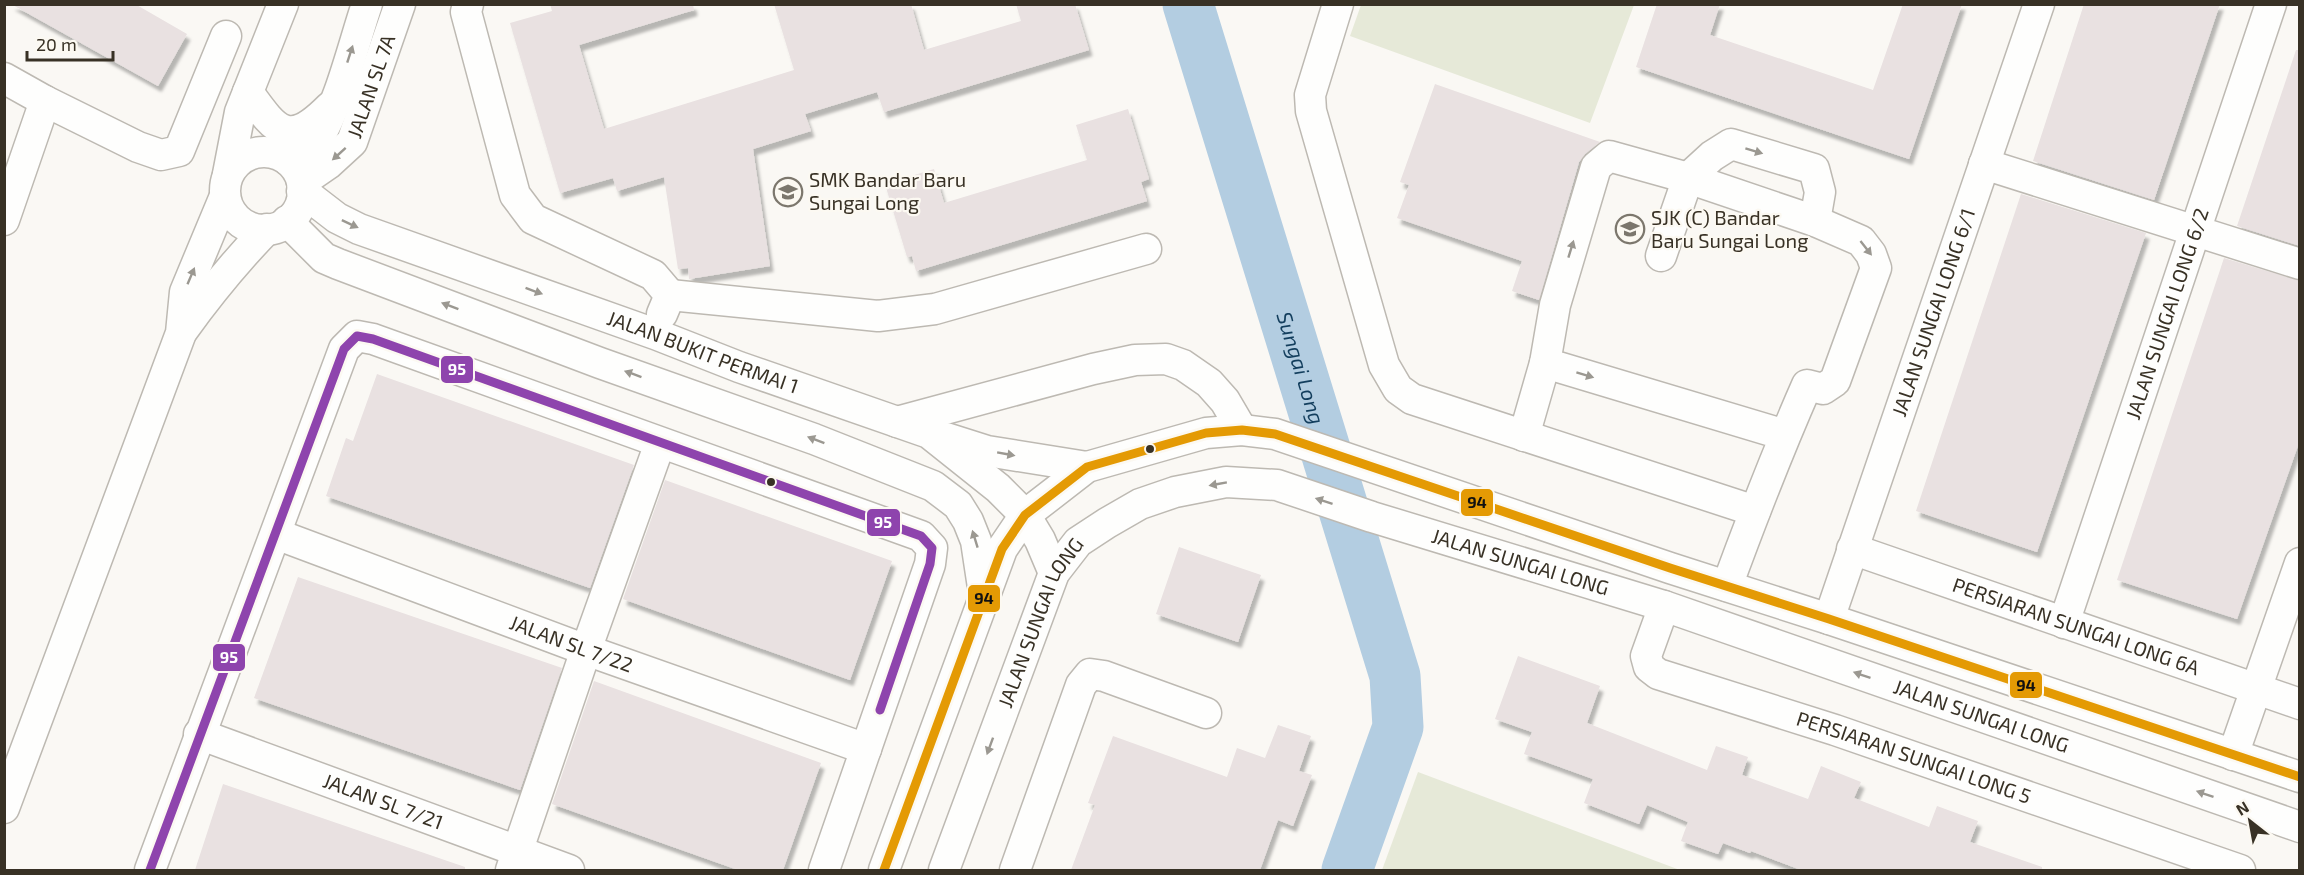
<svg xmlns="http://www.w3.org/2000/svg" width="2304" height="875" viewBox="0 0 2304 875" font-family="'Exo 2',sans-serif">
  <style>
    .green { fill: #e6e9d8 }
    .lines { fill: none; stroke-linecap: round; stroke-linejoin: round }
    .river { stroke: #b3cde1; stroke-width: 51 }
    .building { fill: #e9e1e1; filter: url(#shadow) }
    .minor-casing { stroke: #bdb9b2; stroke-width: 33 }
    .minor { stroke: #fefefd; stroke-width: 30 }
    .bus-1-casing { stroke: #fcf9f2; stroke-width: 14 }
    .bus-2-casing { stroke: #fcf9f2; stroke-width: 14 }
    .bus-1 { stroke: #8e44ad; stroke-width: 9 }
    .bus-2 { stroke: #e49a04; stroke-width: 9 }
    .oneway { fill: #9b9891 }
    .bus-dot { fill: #383125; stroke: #fcf9f2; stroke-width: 2 }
    .labels { text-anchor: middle; stroke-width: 4.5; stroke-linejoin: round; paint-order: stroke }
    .street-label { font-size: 20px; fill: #383125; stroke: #fcf9f2 }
    .poi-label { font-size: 20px; fill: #383125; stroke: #fcf9f2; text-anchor: start }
    .water-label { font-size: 21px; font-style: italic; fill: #133e5d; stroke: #fcf9f2 }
    .line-badge { stroke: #fcf9f2; stroke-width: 2 }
    .badge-label { font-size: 16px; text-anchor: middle; font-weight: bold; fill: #fff }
    .pale-badge-label { font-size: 16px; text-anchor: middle; font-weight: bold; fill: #111 }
  </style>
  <defs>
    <filter id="shadow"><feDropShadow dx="3.5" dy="6" stdDeviation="1.5" flood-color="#0004"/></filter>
  </defs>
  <rect width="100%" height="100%" fill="#faf8f4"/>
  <g class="green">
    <path d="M 1361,5 L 1361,4 L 1634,5 L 1590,123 L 1350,36 Z"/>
    <path d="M 1418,772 L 1680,870 L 1382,870 Z"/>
  </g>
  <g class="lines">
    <path class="river" id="s1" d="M 1188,4 L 1395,676 L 1398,727 L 1347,870"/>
  </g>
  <g class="building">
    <path d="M 11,4 L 135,4 L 187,34 L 158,86 Z"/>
    <path d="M 550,4 L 693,4 L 694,10 L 579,45 L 604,129 L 794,70 L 774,4 L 911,4 L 924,50 L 1021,21 L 1016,4 L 1075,4 L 1089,50 L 884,112 L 877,92 L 805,114 L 811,131 L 753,149 L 770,266 L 689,279 L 688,268 L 678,269 L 664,177 L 617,191 L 613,178 L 560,193 L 510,23 L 552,11 Z"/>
    <path d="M 1657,4 L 1720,4 L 1710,35 L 1873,90 L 1903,4 L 1962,4 L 1909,159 L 1636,67 Z"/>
    <path d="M 2084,4 L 2220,4 L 2154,200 L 2033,161 Z"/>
    <path d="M 2296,50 L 2300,50 L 2300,246 L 2237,226 Z"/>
    <path d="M 1435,84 L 1600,142 L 1585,154 L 1579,162 L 1539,300 L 1512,291 L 1522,261 L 1397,218 L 1409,185 L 1400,182 Z"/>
    <path d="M 1128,109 L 1149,179 L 1141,182 L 1147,201 L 916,271 L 912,256 L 907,257 L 885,184 L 934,169 L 944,203 L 1087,160 L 1076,125 Z"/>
    <path d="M 2021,194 L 2146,233 L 2037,552 L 1916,511 Z"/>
    <path d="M 2224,258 L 2300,281 L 2300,440 L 2237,619 L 2117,580 Z"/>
    <path d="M 377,374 L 634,465 L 590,588 L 326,496 L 346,438 L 353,441 Z"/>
    <path d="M 665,480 L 892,561 L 850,680 L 623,599 Z"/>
    <path d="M 1179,547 L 1261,575 L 1238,642 L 1156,614 Z"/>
    <path d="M 298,577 L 562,668 L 520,790 L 254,698 Z"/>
    <path d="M 1518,656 L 1600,686 L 1587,723 L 1707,770 L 1716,746 L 1748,757 L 1742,775 L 1808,799 L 1821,766 L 1861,782 L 1854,798 L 1929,827 L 1937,806 L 1978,821 L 1970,842 L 2042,867 L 2042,870 L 1801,870 L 1751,851 L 1750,853 L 1723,843 L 1718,854 L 1681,841 L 1688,822 L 1647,805 L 1639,824 L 1584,803 L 1593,779 L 1524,754 L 1532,732 L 1495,719 Z"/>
    <path d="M 594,681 L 821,763 L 783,870 L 738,870 L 552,804 Z"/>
    <path d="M 1278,725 L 1311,736 L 1299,771 L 1312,775 L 1293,826 L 1278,820 L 1260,870 L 1071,870 L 1095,805 L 1088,803 L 1113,736 L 1227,777 L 1237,748 L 1265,758 Z"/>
    <path d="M 223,784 L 465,867 L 465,870 L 195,870 Z"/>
  </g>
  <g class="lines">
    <g class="minor-casing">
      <g id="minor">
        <path d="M 468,4 L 466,12 L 515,195 L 533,219 L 653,275 L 670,295 L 662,314"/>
        <path d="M 1338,4 L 1310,95 L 1311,111 L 1384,365 L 1398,389 L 1412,399 L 1755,511"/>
        <path d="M 4,78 L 45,101 L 138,147 L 161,155 L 179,151 L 226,36"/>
        <path d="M 248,92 C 277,133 289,148 330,107"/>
        <circle cx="264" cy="191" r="39"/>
        <path d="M 288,160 C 300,156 311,150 318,139 C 340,102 353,46 367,4"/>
        <path d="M 1984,164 L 2300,264"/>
        <path d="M 228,174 L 240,112 L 283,4"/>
        <path id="s2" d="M 302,182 L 328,164 L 352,142 L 400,4"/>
        <path id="s3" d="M 302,191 L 337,218 L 359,229 L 655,334 L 739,367 L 929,433 L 998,488 L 1025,515 L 1040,540 L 1054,573"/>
        <path d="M 4,220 L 45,101"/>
        <path d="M 287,221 L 324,258 L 338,264 L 600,363 L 814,439 L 933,486 L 958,505 L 968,521 L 976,541 L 984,594"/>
        <path d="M 1661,256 L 1688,178 L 1712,156 L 1731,144 L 1814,169 L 1820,192 L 1815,221"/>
        <path d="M 670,295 L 878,316 L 935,309 L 1146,249"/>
        <path d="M 183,330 C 209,294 236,261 267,229"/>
        <path d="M 897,422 L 1093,369 L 1135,360 L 1166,359 L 1183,365 L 1209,383 L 1225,401 L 1242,430"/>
        <path d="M 1524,436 L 1545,363"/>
        <path d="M 946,438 L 987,451 L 1087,467"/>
        <path id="s4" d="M 276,534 L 586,650 L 866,749"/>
        <path id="s5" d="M 1852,549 L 2300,704"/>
        <path d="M 1727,586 C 1752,518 1778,451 1807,385 L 1823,389 L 1835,381 L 1876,268 L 1871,254 L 1861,241 L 1815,221 L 1688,178 L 1609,156 L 1596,167 L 1555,305 L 1545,363 L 1785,435"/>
        <path id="s6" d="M 1664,606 L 1646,656 L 1649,667 L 1658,674 L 1835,730 L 2240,870"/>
        <path id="s7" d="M 1829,619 L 2039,4"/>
        <path id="s8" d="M 2064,623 L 2271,4"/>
        <path id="s9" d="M 199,734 L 569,870"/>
        <path d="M 2233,755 L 2300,563"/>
        <path d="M 4,808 L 181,333 L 185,292 L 225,196"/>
        <path d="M 150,870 L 344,349 L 357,336 L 373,339 L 921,536 L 932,548 L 930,564 L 824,870"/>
        <path d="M 511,870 L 586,650 L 660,443"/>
        <path d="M 884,870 L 1002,549 L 1025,515 L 1087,467 L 1206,433 L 1242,430 L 1275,434 L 1670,568 L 1829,619 L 2300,777"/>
        <path id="s10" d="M 944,870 L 1054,573 L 1078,542 L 1107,523 L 1140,504 L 1175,492 L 1226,482 L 1277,485 L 1372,517 L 1664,606 L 2300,827"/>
        <path d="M 1015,870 L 1081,685 L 1090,674 L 1104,676 L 1206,713"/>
      </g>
    </g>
    <use href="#minor" class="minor"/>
    <g class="bus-1-casing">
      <path id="bus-1" d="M 150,870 L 344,349 L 357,336 L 373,339 L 921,536 L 932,548 L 930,564 L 880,710"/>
    </g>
    <g class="bus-2-casing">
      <path id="bus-2" d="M 884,870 L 1002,549 L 1025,515 L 1087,467 L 1206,433 L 1242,430 L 1275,434 L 1670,568 L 1829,619 L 2300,777"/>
    </g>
    <use href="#bus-1" class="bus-1"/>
    <use href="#bus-2" class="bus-2"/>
  </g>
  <defs><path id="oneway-solid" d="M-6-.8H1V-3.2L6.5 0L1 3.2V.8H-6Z" transform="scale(1.5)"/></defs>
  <g class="oneway">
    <use href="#oneway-solid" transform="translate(350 54) rotate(-72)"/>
    <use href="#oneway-solid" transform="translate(1754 151) rotate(17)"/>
    <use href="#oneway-solid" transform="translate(339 154) rotate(138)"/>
    <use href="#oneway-solid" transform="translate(350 224) rotate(25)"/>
    <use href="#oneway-solid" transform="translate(1866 248) rotate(52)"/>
    <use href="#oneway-solid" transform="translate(1571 249) rotate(-73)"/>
    <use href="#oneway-solid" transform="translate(191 276) rotate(-67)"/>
    <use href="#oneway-solid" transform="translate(534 291) rotate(20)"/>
    <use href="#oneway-solid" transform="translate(450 306) rotate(-159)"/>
    <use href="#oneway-solid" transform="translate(633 374) rotate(-160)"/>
    <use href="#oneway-solid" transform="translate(1585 375) rotate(17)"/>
    <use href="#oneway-solid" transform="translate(816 440) rotate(-159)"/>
    <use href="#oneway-solid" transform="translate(1006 454) rotate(10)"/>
    <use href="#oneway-solid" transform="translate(1218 484) rotate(170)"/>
    <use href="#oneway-solid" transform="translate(1324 501) rotate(-162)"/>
    <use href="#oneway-solid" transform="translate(975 539) rotate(-107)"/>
    <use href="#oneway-solid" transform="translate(1862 675) rotate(-161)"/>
    <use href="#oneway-solid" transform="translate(990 746) rotate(110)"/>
    <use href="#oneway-solid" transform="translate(2205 794) rotate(-161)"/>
  </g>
  <defs>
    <g id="school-ring" transform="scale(1.5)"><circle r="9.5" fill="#fcf9f2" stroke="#7c776d" stroke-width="1.5"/><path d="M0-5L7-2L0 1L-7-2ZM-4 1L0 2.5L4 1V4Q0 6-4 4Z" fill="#7c776d"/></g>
  </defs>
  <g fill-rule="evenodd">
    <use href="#school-ring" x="788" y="192"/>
    <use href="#school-ring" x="1630" y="229"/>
  </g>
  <g class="bus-dot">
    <circle cx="1150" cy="449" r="5"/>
    <circle cx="771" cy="482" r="5"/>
  </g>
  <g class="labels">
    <g class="street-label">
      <text dy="7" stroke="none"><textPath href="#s2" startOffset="123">JALAN SL 7A</textPath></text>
      <text dy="7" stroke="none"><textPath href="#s7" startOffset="324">JALAN SUNGAI LONG 6/1</textPath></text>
      <text dy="7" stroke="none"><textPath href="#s8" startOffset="326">JALAN SUNGAI LONG 6/2</textPath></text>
      <text dy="7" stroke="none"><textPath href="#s3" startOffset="434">JALAN BUKIT PERMAI 1</textPath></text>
      <text dy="7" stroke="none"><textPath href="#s10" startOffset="824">JALAN SUNGAI LONG</textPath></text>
      <text dy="7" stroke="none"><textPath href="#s10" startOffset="266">JALAN SUNGAI LONG</textPath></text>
      <text dy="7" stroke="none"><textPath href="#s5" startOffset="237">PERSIARAN SUNGAI LONG 6A</textPath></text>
      <text dy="7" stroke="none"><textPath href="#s4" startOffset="315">JALAN SL 7/22</textPath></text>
      <text dy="7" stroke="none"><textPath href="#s10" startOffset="1310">JALAN SUNGAI LONG</textPath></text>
      <text dy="7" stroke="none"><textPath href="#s6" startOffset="345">PERSIARAN SUNGAI LONG 5</textPath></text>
      <text dy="7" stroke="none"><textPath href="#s9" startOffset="196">JALAN SL 7/21</textPath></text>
    </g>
    <g class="poi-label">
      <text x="809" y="187">SMK Bandar Baru<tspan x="809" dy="23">Sungai Long</tspan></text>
      <text x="1651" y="225">SJK (C) Bandar<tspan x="1651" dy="23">Baru Sungai Long</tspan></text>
    </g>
    <g class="water-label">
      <text dy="7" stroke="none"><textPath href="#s1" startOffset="381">Sungai Long</textPath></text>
    </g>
  </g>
  <g class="line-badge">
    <rect x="440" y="355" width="34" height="29" rx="6" fill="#8e44ad"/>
    <rect x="1460" y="488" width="34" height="29" rx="6" fill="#e49a04"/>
    <rect x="866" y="508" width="35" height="29" rx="6" fill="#8e44ad"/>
    <rect x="967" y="584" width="34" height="29" rx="6" fill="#e49a04"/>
    <rect x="212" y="643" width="34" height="29" rx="6" fill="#8e44ad"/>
    <rect x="2009" y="671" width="34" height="28" rx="6" fill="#e49a04"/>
  </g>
  <g class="badge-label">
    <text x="457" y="375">95</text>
    <text x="883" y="528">95</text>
    <text x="229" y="663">95</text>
  </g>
  <g class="pale-badge-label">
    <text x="1477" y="508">94</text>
    <text x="984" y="604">94</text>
    <text x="2026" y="691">94</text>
  </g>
  <rect width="2304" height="875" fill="none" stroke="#383125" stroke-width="12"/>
  <g transform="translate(2250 821) rotate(329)" stroke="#fcf9f2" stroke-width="4.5" paint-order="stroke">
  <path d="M0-4.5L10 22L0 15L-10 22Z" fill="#383125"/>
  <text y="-9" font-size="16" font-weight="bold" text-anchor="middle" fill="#383125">N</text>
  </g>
  <path d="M27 51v9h86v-9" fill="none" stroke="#383125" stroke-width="3"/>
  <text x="36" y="51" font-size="18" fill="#383125" stroke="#fcf9f2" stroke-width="4.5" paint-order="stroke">20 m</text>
</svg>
